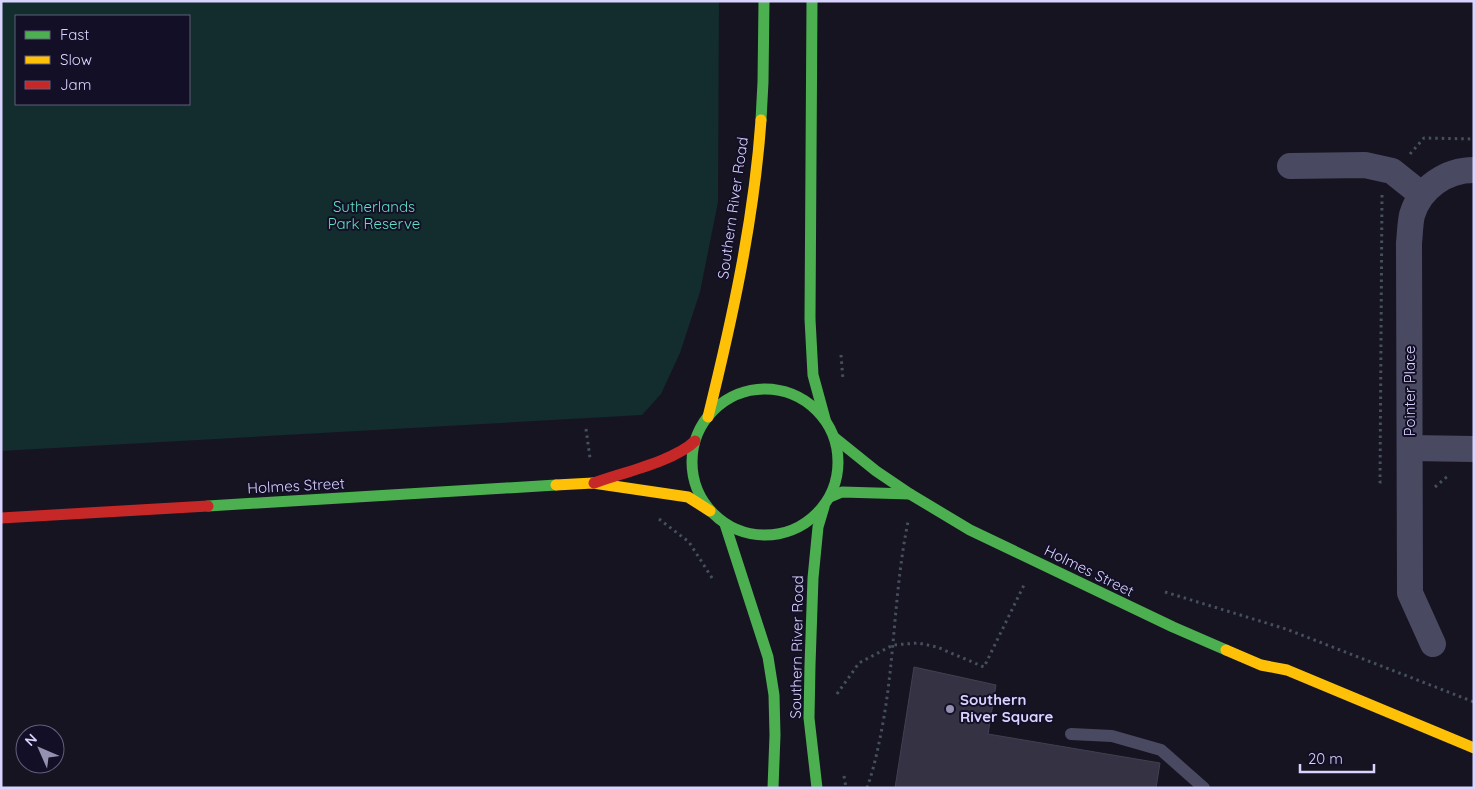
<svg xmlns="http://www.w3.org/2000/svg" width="1475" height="789" viewBox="0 0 1475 789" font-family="Quicksand,sans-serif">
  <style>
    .green { fill: #132c2d; fill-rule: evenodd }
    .building { fill: #343243; stroke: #433f54 }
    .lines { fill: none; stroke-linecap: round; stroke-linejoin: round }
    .path { stroke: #44505f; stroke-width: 3; stroke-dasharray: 2.5 4; stroke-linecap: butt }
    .lane { stroke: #4a4962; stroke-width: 12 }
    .street { stroke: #4a4962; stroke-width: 26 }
    .fast { stroke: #4caf50; stroke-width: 11 }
    .slow { stroke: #ffc107; stroke-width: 11 }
    .jam { stroke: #c62828; stroke-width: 11 }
    .poi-dot { fill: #9591b1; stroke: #130f26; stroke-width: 2 }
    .labels { text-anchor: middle; stroke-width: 4; stroke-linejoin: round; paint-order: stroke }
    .park-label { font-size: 15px; fill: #5fe0c0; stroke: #130f26 }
    .street-label { font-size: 15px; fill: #d9d4ff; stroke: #130f26 }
    .poi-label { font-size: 15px; font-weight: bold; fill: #d9d4ff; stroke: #130f26; text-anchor: start }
  </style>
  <rect width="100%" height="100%" fill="#161421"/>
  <path class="green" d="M 1,1 L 719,1 L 718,202 L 700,292 L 680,353 L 661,394 L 642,415 L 1,451 ZM 16,16 L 189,16 L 189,104 L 16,104 Z"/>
  <path class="building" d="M 914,667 L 996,685 L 988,734 L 1160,763 L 1156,788 L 895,788 Z"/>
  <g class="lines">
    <g class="path">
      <path d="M 1410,154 L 1424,138 L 1474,139"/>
      <path d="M 1382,195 L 1380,482 L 1384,482"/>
      <path d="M 841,355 L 843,380"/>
      <path d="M 586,429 L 590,458"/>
      <path d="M 1435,487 L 1449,475"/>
      <path d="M 659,519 L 689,542 L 714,581"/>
      <path d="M 1165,592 L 1286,629 L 1474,702"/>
      <path d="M 837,694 L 859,663 L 893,645 L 918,643 L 937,647 L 984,667 L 1024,585"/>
      <path d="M 844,776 L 846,788"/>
      <path d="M 867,788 C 874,768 878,749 882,728 C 895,660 894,590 908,522"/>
    </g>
    <path class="lane" d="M 1071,734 L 1112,736 L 1161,750 L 1204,788"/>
    <g class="street">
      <path d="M 1290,166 L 1365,165 L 1392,171 L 1422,195"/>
      <path d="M 1410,448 L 1474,449"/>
      <path d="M 1433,644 L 1410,593 L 1409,243 C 1410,234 1410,224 1412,215 C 1420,188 1446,170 1474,170"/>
    </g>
    <g class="fast">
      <path d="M 812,1 L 810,319 L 813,375 L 825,419"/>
      <path d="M 761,120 L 763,82 L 764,1"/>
      <circle cx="765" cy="462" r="73"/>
      <path d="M 835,438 L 876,471 L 910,494 L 970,530 L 1173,627 L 1226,650"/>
      <path d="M 830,497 L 842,492 L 910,494"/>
      <path d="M 208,506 L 556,485"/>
      <path d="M 725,524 L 768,657 L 774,695 L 775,735 L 773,788"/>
      <path d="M 817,788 L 809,718 L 810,665 L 813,578 L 818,527 L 824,507"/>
    </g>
    <g class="slow">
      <path d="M 708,417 C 732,320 754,220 761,120"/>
      <path d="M 556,485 L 593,483 L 688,497 L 710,511"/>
      <path d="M 1226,650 L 1261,665 L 1287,670 L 1474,748"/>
    </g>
    <g class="jam">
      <path d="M 594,483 C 621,473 675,461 695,441"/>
      <path d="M 1,518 L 208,506"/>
    </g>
  </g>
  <circle class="poi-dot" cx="950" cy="709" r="5"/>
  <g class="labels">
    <g class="park-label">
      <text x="374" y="212">Sutherlands<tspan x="374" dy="17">Park Reserve</tspan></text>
    </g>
    <g class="street-label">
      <text transform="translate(733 208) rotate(-82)" y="5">Southern River Road</text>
      <text transform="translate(1410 391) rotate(-90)" y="5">Pointer Place</text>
      <text transform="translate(296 486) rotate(-3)" y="5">Holmes Street</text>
      <text transform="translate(1089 571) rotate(26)" y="5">Holmes Street</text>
      <text transform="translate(797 647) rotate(-89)" y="5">Southern River Road</text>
    </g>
    <g class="poi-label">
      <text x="960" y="705">Southern<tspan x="960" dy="17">River Square</tspan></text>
    </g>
  </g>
  <rect width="1475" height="789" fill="none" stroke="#d9d4ff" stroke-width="5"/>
  <rect x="15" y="15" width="175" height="90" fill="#130f26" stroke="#625e7d"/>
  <rect x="25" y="31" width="25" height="8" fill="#4caf50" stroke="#625e7d"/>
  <text x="60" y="40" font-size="15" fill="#d9d4ff">Fast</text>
  <rect x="25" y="56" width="25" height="8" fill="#ffc107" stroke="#625e7d"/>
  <text x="60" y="65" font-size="15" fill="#d9d4ff">Slow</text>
  <rect x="25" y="81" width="25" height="8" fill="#c62828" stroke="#625e7d"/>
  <text x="60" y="90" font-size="15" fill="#d9d4ff">Jam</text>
  <g transform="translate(40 749) rotate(315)"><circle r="24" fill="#130f26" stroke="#625e7d"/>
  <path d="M0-4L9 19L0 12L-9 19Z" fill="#9591b1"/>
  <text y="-8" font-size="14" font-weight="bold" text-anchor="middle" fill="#d9d4ff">N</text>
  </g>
  <path d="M1300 764v8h74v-8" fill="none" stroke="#d9d4ff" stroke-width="2.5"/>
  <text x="1308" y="764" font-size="15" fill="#d9d4ff" stroke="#130f26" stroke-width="4" paint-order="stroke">20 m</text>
</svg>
